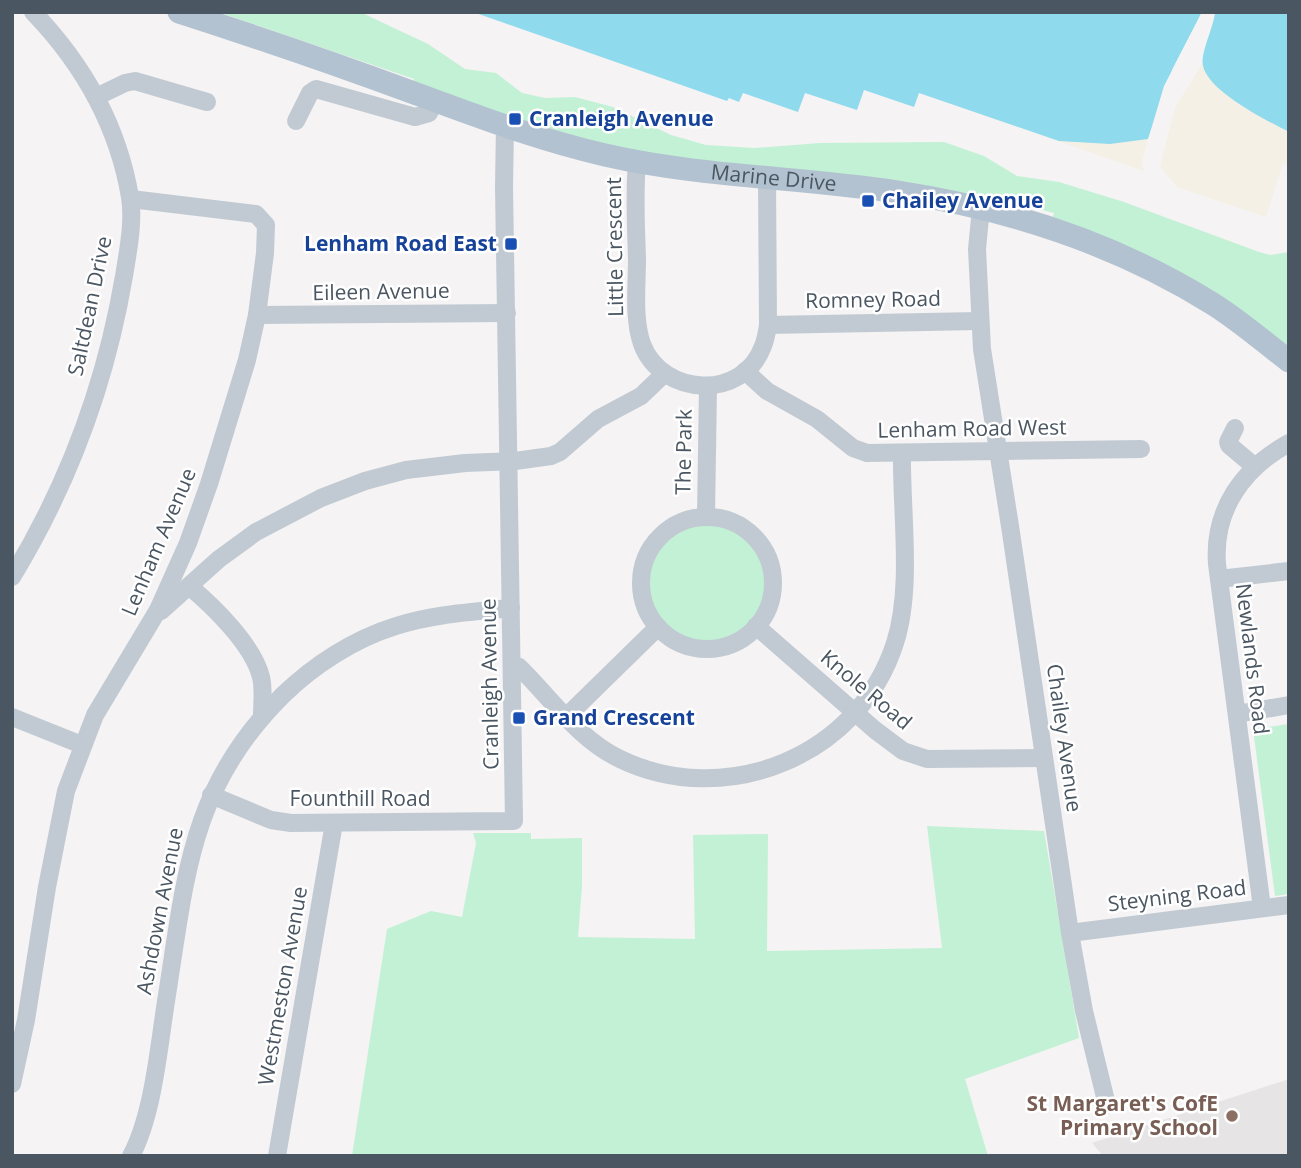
<svg xmlns="http://www.w3.org/2000/svg" width="1301" height="1168" viewBox="0 0 1301 1168" font-family="'Open Sans',sans-serif">
  <style>
    .education { fill: #e6e4e5 }
    .green { fill: #c3f1d5 }
    .sand { fill: #f5f0e5 }
    .water { fill: #90daee }
    .pier { fill: #f5f3f3 }
    .lines { fill: none; stroke-linecap: round; stroke-linejoin: round }
    .minor { stroke: #c1cad2; stroke-width: 18 }
    .major { stroke: #b3c2d1; stroke-width: 23 }
    .transit-dot { fill: #1a4fb4; stroke: #fff; stroke-width: 2.5 }
    .education-dot { fill: #8d6e63; stroke: #fff; stroke-width: 2.5 }
    .labels { text-anchor: middle; stroke-width: 5; stroke-linejoin: round; paint-order: stroke }
    .transit-label { font-size: 21px; font-weight: bold; fill: #164399; stroke: #fff; text-anchor: start }
    .street-label { font-size: 21px; fill: #4a5661; stroke: #fff }
    .education-label { font-size: 21px; font-weight: bold; fill: #785e54; stroke: #fff; text-anchor: end }
  </style>
  <rect width="100%" height="100%" fill="#f5f3f3"/>
  <path class="education" d="M 1289,1079 L 1289,1156 L 1103,1156 L 1092,1143 Z"/>
  <g class="green">
    <path d="M 218,12 L 360,12 L 428,44 L 465,69 L 496,73 L 522,93 L 545,98 L 575,97 L 613,107 L 671,135 L 706,145 L 755,148 L 820,143 L 944,142 L 984,156 L 1017,176 L 1059,182 L 1124,202 L 1259,252 L 1270,255 L 1289,252 L 1289,350 L 1130,249 L 1053,217 L 1054,213 L 978,193 L 978,196 C 865,171 749,173 636,151 C 607,145 577,137 548,128 L 549,123 L 541,120 L 538,126 L 413,83 L 414,79 Z"/>
    <circle cx="707" cy="583" r="62"/>
    <path d="M 1289,724 L 1289,894 L 1275,896 L 1253,729 Z"/>
    <path d="M 927,826 L 1044,831 L 1079,1038 L 965,1079 L 988,1156 L 352,1156 L 387,929 L 431,911 L 462,917 L 476,843 L 473,833 L 531,833 L 531,839 L 582,838 L 582,886 L 578,937 L 695,939 L 693,835 L 768,834 L 767,951 L 942,948 Z"/>
  </g>
  <g class="sand">
    <path d="M 1202,64 L 1210,79 L 1230,97 L 1289,132 L 1289,165 L 1283,163 L 1266,217 L 1177,187 L 1160,167 L 1175,108 Z"/>
    <path d="M 1038,134 L 1148,139 L 1142,162 L 1144,171 Z"/>
  </g>
  <g class="water">
    <path d="M 473,12 L 1202,12 L 1173,68 L 1148,139 L 1110,144 L 1059,141 L 919,93 L 914,107 L 864,90 L 857,110 L 805,93 L 798,112 L 743,93 L 739,102 L 729,98 L 727,101 Z"/>
    <path d="M 1215,12 L 1289,12 L 1289,132 C 1266,120 1209,92 1203,66 C 1200,53 1214,27 1215,12 Z"/>
  </g>
  <path class="pier" d="M 1202,12 L 1206,12 L 1167,87 L 1151,141 L 1147,143 L 1164,86 Z"/>
  <g class="lines">
    <g class="minor">
      <path d="M 96,97 L 125,83 L 135,81 L 207,102"/>
      <path d="M 296,121 L 310,93 L 316,89 L 415,117 L 429,113 L 435,101"/>
      <path d="M 637,162 C 634,194 636,226 637,258 C 637,286 633,318 642,344 C 662,397 743,401 763,346 C 766,339 767,331 768,325 L 767,179"/>
      <path d="M 981,208 L 977,249 L 982,349 L 1010,526 L 1070,933 L 1084,1011 L 1107,1105"/>
      <path d="M 257,315 L 507,313"/>
      <path d="M 768,325 L 979,321"/>
      <path d="M 745,371 L 767,391 L 817,419 L 853,448 L 867,453 L 1141,449"/>
      <path d="M 1235,428 L 1228,442 L 1229,445 L 1254,466"/>
      <path d="M 706,517 L 708,387"/>
      <circle cx="707" cy="583" r="66"/>
      <path d="M 12,577 C 68,485 106,382 124,276 C 128,251 134,222 130,197 C 118,126 83,64 33,12"/>
      <path d="M 1219,579 L 1289,571"/>
      <path d="M 189,586 C 214,607 253,645 261,677 C 264,689 262,704 262,716"/>
      <path d="M 161,611 L 219,559 L 256,532 L 321,498 L 365,481 L 406,470 L 465,463 L 515,461 L 551,456 L 560,452 L 598,419 L 641,396 L 664,374"/>
      <path d="M 756,626 L 875,730 L 903,751 L 927,759 L 1043,758"/>
      <path d="M 513,666 L 519,667 C 551,698 578,739 620,759 C 726,810 859,756 895,643 C 913,587 901,512 902,453"/>
      <path d="M 1237,714 L 1289,705"/>
      <path d="M 12,717 L 82,745"/>
      <path d="M 566,717 L 658,627"/>
      <path d="M 211,795 L 271,820 L 291,823 L 514,821 L 504,187 L 505,126"/>
      <path d="M 1262,908 L 1217,564 C 1213,510 1243,468 1289,443"/>
      <path d="M 1070,933 L 1289,905"/>
      <path d="M 12,1084 L 26,1020 L 47,887 L 66,791 L 95,715 L 158,610 L 188,543 L 209,484 L 247,360 L 257,315 L 265,253 L 266,225 L 256,214 L 131,199"/>
      <path d="M 131,1156 C 154,1113 159,1043 167,995 C 186,874 191,786 283,695 C 314,665 354,639 396,626 C 433,614 472,612 511,608"/>
      <path d="M 277,1156 L 334,823"/>
    </g>
    <path class="major" id="s1" d="M 179,12 C 257,37 336,64 414,93 C 477,116 539,140 605,155 C 701,177 800,177 898,192 C 1009,209 1117,244 1213,304 C 1240,321 1264,342 1289,361"/>
  </g>
  <g class="transit-dot">
    <rect x="508" y="112" width="14" height="14" rx="3.5"/>
    <rect x="861" y="194" width="14" height="14" rx="3.5"/>
    <rect x="504" y="237" width="14" height="14" rx="3.5"/>
    <rect x="512" y="711" width="14" height="14" rx="3.5"/>
  </g>
  <circle class="education-dot" cx="1232" cy="1116" r="7"/>
  <g class="labels">
    <g class="transit-label">
      <text x="529" y="126">Cranleigh Avenue</text>
      <text x="882" y="208">Chailey Avenue</text>
      <text x="497" y="251" text-anchor="end">Lenham Road East</text>
      <text x="533" y="725">Grand Crescent</text>
    </g>
    <g class="street-label">
      <text dy="7" stroke="none"><textPath href="#s1" startOffset="620">Marine Drive</textPath></text>
      <text transform="translate(615 247) rotate(-91)" y="7">Little Crescent</text>
      <text transform="translate(381 292) rotate(-1)" y="7">Eileen Avenue</text>
      <text transform="translate(873 300) rotate(-1)" y="7">Romney Road</text>
      <text transform="translate(90 306) rotate(-78)" y="7">Saltdean Drive</text>
      <text transform="translate(972 429) rotate(-1)" y="7">Lenham Road West</text>
      <text transform="translate(684 452) rotate(-89)" y="7">The Park</text>
      <text transform="translate(159 542) rotate(-67)" y="7">Lenham Avenue</text>
      <text transform="translate(1252 659) rotate(83)" y="7">Newlands Road</text>
      <text transform="translate(490 684) rotate(-91)" y="7">Cranleigh Avenue</text>
      <text transform="translate(866 690) rotate(40)" y="7">Knole Road</text>
      <text transform="translate(1064 738) rotate(82)" y="7">Chailey Avenue</text>
      <text x="360" y="806">Founthill Road</text>
      <text transform="translate(1177 896) rotate(-7)" y="7">Steyning Road</text>
      <text transform="translate(160 911) rotate(-79)" y="7">Ashdown Avenue</text>
      <text transform="translate(283 986) rotate(-80)" y="7">Westmeston Avenue</text>
    </g>
    <g class="education-label">
      <text x="1218" y="1111">St Margaret's CofE<tspan x="1218" dy="24">Primary School</tspan></text>
    </g>
  </g>
  <rect width="1301" height="1168" fill="none" stroke="#4a5661" stroke-width="28"/>
</svg>
